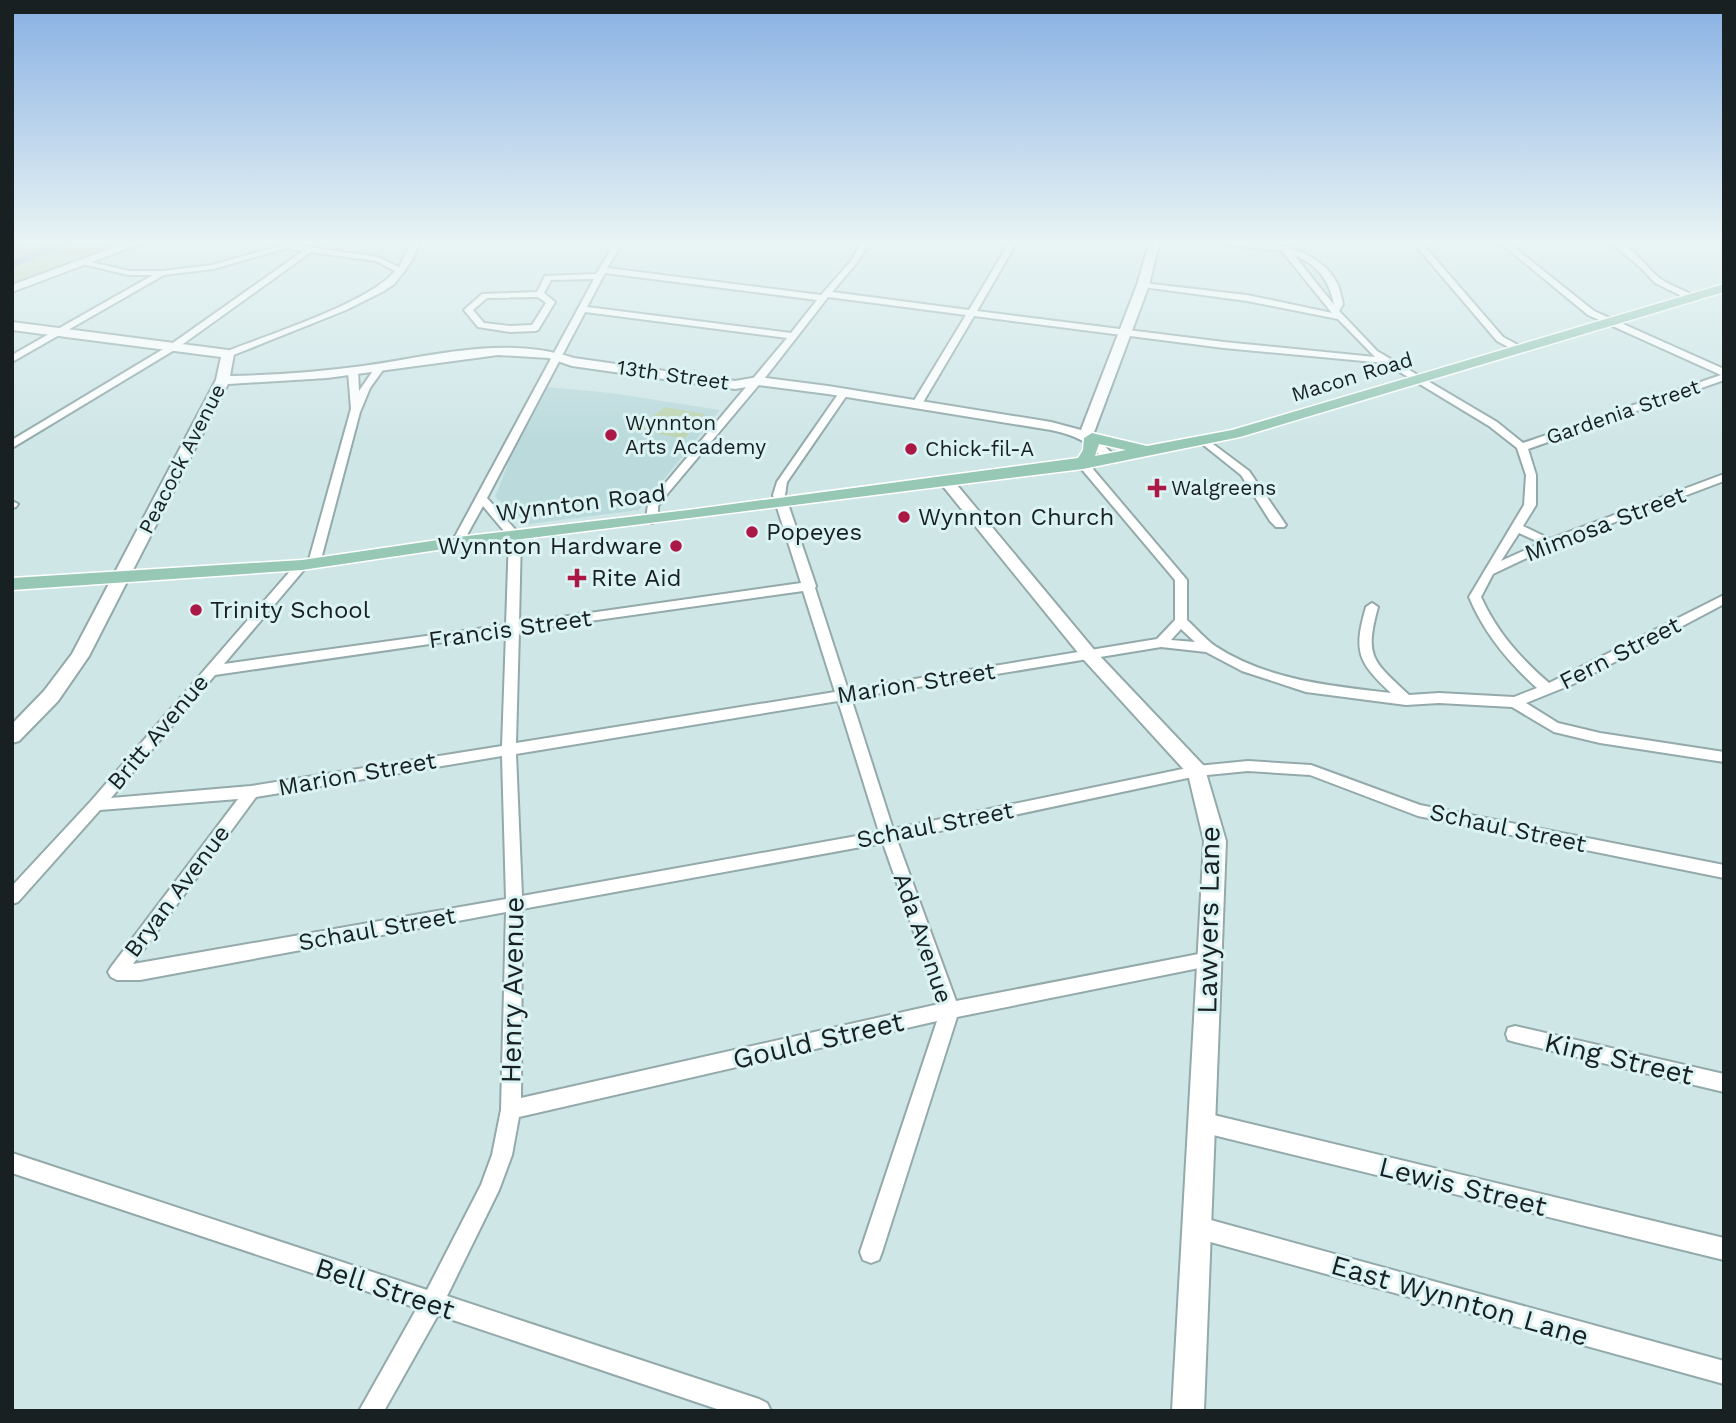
<svg xmlns="http://www.w3.org/2000/svg" width="1736" height="1423" viewBox="0 0 1736 1423" font-family="'Work Sans',sans-serif">
  <style>
    .built { fill: #bbdadc }
    .green { fill: #bed5b0 }
    .lines { fill: none; stroke-linecap: round; stroke-linejoin: round }
    .river { fill: #98aadc; fill-rule: evenodd }
    .street-casing { stroke: #93a9aa; stroke-width: 4 }
    .secondary-casing { stroke: #93a9aa; stroke-width: 4 }
    .primary-casing { stroke: #fff; stroke-width: 3 }
    .street { fill: #fff; fill-rule: evenodd }
    .secondary { fill: #fff; fill-rule: evenodd }
    .primary { fill: #97c8b6; fill-rule: evenodd }
    .poi-dot { fill: #ac1846; stroke: #dcf3f4; stroke-width: 2.5 }
    .labels { text-anchor: middle; stroke-width: 6; stroke-linejoin: round; paint-order: stroke }
    .far-street-label { font-size: 21px; fill: #182021; stroke: #dcf3f4 }
    .far-poi-label { font-size: 21px; fill: #182021; stroke: #dcf3f4; text-anchor: start }
    .street-label { font-size: 24px; fill: #182021; stroke: #dcf3f4 }
    .poi-label { font-size: 24px; fill: #182021; stroke: #dcf3f4; text-anchor: start }
    .near-street-label { font-size: 28px; fill: #182021; stroke: #dcf3f4 }
  </style>
  <rect width="100%" height="100%" fill="#cfe6e7"/>
  <path class="built" d="M 548,387 L 611,393 L 720,410 L 639,510 L 529,524 L 495,497 L 510,459 Z"/>
  <g class="green">
    <path d="M 25,240 L 138,240 L 12,286 L 12,246 Z"/>
    <path d="M 665,407 L 705,414 L 684,439 L 636,429 Z"/>
  </g>
  <g class="lines">
    <path class="river" d="M 62,240 L 78,240 L 12,268 L 12,261 Z"/>
    <g class="street-casing">
      <g id="street">
        <path d="M 12,240 L 21,240 L 12,245 Z"/>
        <path d="M 413,240 L 421,240 L 412,260 L 403,273 L 394,284 L 384,291 L 346,310 L 231,356 L 225,356 L 225,352 C 265,336 371,302 395,271 L 376,261 L 311,252 L 176,349 L 12,448 L 12,440 L 170,345 L 303,251 L 287,248 L 213,269 L 164,275 L 12,362 L 12,355 L 153,275 L 129,275 L 82,264 L 82,260 L 129,271 L 163,271 L 212,265 L 287,244 L 378,257 L 399,267 Z"/>
        <path d="M 617,240 L 624,240 L 607,268 L 821,295 L 851,261 L 863,240 L 871,240 L 856,264 L 832,292 L 969,310 L 1011,240 L 1018,240 L 977,311 L 1224,342 L 1375,357 L 1338,319 L 1247,301 L 1143,287 L 1139,285 L 1143,283 L 1247,295 L 1332,313 L 1282,251 L 1195,240 C 1238,240 1313,237 1337,283 C 1340,289 1341,297 1343,304 L 1339,311 L 1377,351 L 1497,422 L 1523,443 L 1721,375 L 1588,315 L 1497,240 L 1505,240 L 1594,311 L 1724,369 L 1724,380 L 1528,449 L 1536,475 L 1536,505 L 1523,526 L 1550,539 L 1724,474 L 1724,481 L 1554,545 L 1493,574 L 1481,597 C 1497,632 1520,658 1549,683 L 1724,595 L 1724,604 L 1573,684 L 1526,703 L 1558,723 L 1600,733 L 1724,752 L 1724,762 L 1600,743 L 1554,732 L 1512,707 L 1439,703 L 1406,705 L 1306,692 L 1242,671 L 1206,652 L 1161,647 L 851,698 L 893,829 L 1197,766 L 1248,761 L 1311,765 L 1420,805 L 1724,865 L 1724,878 L 1418,816 L 1310,775 L 1248,771 L 1197,776 L 897,840 L 956,1001 L 1209,952 L 1215,954 L 1218,959 L 1215,964 L 1209,966 L 957,1017 L 882,1252 L 879,1260 L 871,1263 L 863,1260 L 860,1252 L 937,1021 L 519,1117 L 512,1155 L 499,1190 L 447,1296 L 759,1399 L 767,1403 L 771,1411 L 723,1411 L 438,1315 L 384,1411 L 359,1411 L 417,1308 L 12,1173 L 12,1153 L 427,1290 L 481,1185 L 492,1155 L 501,1110 L 506,912 L 140,980 L 117,980 L 111,977 L 108,972 L 111,967 L 238,799 L 100,810 L 18,902 L 12,904 L 12,886 L 91,801 L 298,562 L 302,561 L 308,565 L 224,664 L 506,625 L 509,537 L 483,506 L 462,544 L 458,546 L 452,542 L 594,279 L 551,280 L 544,293 L 555,302 L 538,330 L 535,331 L 510,332 L 478,327 L 464,310 L 482,294 L 537,292 L 545,276 L 596,274 ZM 1294,255 C 1317,264 1330,281 1334,305 ZM 605,273 L 817,300 L 791,333 L 587,307 ZM 538,297 L 546,303 L 532,325 L 510,326 L 484,323 L 473,310 L 487,298 ZM 828,297 L 966,315 L 912,404 L 917,407 L 922,404 L 974,316 L 1224,348 L 1385,363 L 1489,426 L 1517,448 L 1526,475 L 1524,505 L 1469,597 C 1484,633 1508,662 1537,688 L 1514,697 L 1439,693 L 1409,695 C 1373,661 1364,658 1378,607 L 1372,603 L 1366,607 C 1353,652 1358,662 1391,693 C 1330,686 1267,680 1215,646 C 1205,639 1196,628 1187,620 L 1187,580 L 1087,462 L 1083,461 L 1078,464 L 1079,466 L 1175,580 L 1175,620 L 1157,639 L 848,690 L 815,588 L 816,586 L 785,495 L 787,482 L 849,392 L 844,389 L 841,390 L 777,482 L 773,495 L 801,583 L 519,623 L 521,536 L 487,498 L 585,312 L 787,338 L 648,504 L 646,520 L 652,523 L 658,520 L 658,506 L 663,499 L 768,374 ZM 1519,533 L 1541,543 L 1501,561 ZM 803,591 L 835,692 L 516,743 L 519,631 ZM 1181,629 L 1195,642 L 1171,640 ZM 506,633 L 502,746 L 251,786 L 111,798 L 215,675 ZM 838,701 L 879,832 L 522,896 L 516,754 ZM 502,756 L 506,899 L 133,964 L 256,797 ZM 883,843 L 939,1004 L 521,1098 L 522,909 Z"/>
        <path d="M 1411,240 L 1419,240 L 1503,337 L 1520,346 L 1520,350 L 1514,350 L 1497,341 Z"/>
        <path d="M 1608,240 C 1630,240 1644,267 1661,279 C 1671,287 1685,289 1695,297 L 1688,299 L 1655,283 L 1640,267 Z"/>
        <path d="M 377,365 L 385,367 L 370,388 L 360,412 L 320,563 L 318,566 L 310,566 L 308,563 L 351,409 L 348,371 L 353,368 L 358,371 L 359,391 Z"/>
        <path d="M 1205,438 L 1249,471 L 1286,525 L 1284,527 L 1276,527 L 1270,521 L 1241,475 L 1201,443 L 1201,439 Z"/>
        <path d="M 12,501 L 18,504 L 16,507 L 12,508 Z"/>
        <path d="M 1515,1026 L 1724,1074 L 1724,1092 L 1515,1042 L 1508,1040 L 1506,1034 L 1508,1028 Z"/>
        <path d="M 1201,1112 L 1724,1238 L 1724,1260 L 1201,1132 L 1194,1129 L 1191,1122 L 1194,1115 Z"/>
        <path d="M 1196,1216 L 1724,1361 L 1724,1384 L 1196,1238 L 1189,1234 L 1185,1227 L 1189,1220 Z"/>
      </g>
    </g>
    <g class="secondary-casing">
      <g id="secondary">
        <path d="M 134,240 L 150,240 L 12,292 L 12,285 Z"/>
        <path d="M 1150,240 L 1160,240 L 1149,285 L 1093,435 L 1118,459 L 1111,463 C 1103,461 1100,454 1094,449 C 1082,438 1066,433 1051,430 L 828,394 L 758,385 L 735,389 L 572,366 L 549,358 L 498,355 L 327,378 L 228,384 L 89,656 L 58,701 L 19,741 L 12,743 L 12,724 L 44,691 L 72,654 L 216,380 L 221,357 L 12,330 L 12,322 L 228,350 L 234,354 L 230,376 C 275,375 319,372 363,366 C 433,356 505,335 574,358 L 735,381 L 758,377 L 828,386 L 1051,422 L 1081,430 L 1137,285 Z"/>
        <path d="M 947,478 L 952,479 L 1096,652 L 1204,766 L 1226,841 L 1204,1411 L 1172,1411 L 1204,841 L 1188,774 L 1084,660 L 942,485 L 940,482 Z"/>
      </g>
    </g>
    <g class="primary-casing">
      <path id="primary" d="M 1724,284 L 1724,292 L 1240,437 L 1083,469 L 458,547 L 302,570 L 12,590 L 12,578 L 302,560 L 458,537 L 688,510 L 1078,458 L 1083,450 L 1084,438 L 1092,433 L 1147,446 L 1232,430 ZM 1099,444 L 1126,450 L 1095,456 Z"/>
    </g>
    <use href="#street" class="street"/>
    <use href="#secondary" class="secondary"/>
    <use href="#primary" class="primary"/>
  </g>
  <linearGradient id="sky" x2="0" y2="1"><stop stop-color="#88b0e3"/><stop offset="0.55" stop-color="#e9f4f4"/><stop offset="1" stop-color="#e9f4f4" stop-opacity="0"/></linearGradient>
  <rect width="1736" height="440" fill="url(#sky)"/>
  <g class="poi-dot">
    <circle cx="611" cy="435" r="7"/>
    <circle cx="911" cy="449" r="7"/>
    <path d="M1153.5 477.5h7v7h7v7h-7v7h-7v-7h-7v-7h7z"/>
    <circle cx="904" cy="517" r="7"/>
    <circle cx="752" cy="532" r="7"/>
    <circle cx="676" cy="546" r="7"/>
    <path d="M573.5 567.5h7v7h7v7h-7v7h-7v-7h-7v-7h7z"/>
    <circle cx="196" cy="610" r="7"/>
  </g>
  <g class="labels">
    <g class="far-street-label">
      <text transform="translate(673 375) rotate(8)" y="7">13th Street</text>
      <text transform="translate(1352 377) rotate(-17)" y="7">Macon Road</text>
      <text transform="translate(1623 412) rotate(-19)" y="7">Gardenia Street</text>
      <text transform="translate(182 459) rotate(-63)" y="7">Peacock Avenue</text>
    </g>
    <g class="far-poi-label">
      <text x="625" y="430">Wynnton<tspan x="625" dy="24">Arts Academy</tspan></text>
      <text x="925" y="456">Chick-fil-A</text>
      <text x="1171" y="495">Walgreens</text>
    </g>
    <g class="street-label">
      <text transform="translate(581 503) rotate(-7)" y="8">Wynnton Road</text>
      <text transform="translate(1605 524) rotate(-21)" y="8">Mimosa Street</text>
      <text transform="translate(510 629) rotate(-8)" y="8">Francis Street</text>
      <text transform="translate(1620 653) rotate(-27)" y="8">Fern Street</text>
      <text transform="translate(916 683) rotate(-9)" y="8">Marion Street</text>
      <text transform="translate(158 732) rotate(-50)" y="8">Britt Avenue</text>
      <text transform="translate(357 774) rotate(-10)" y="8">Marion Street</text>
      <text transform="translate(935 825) rotate(-11)" y="8">Schaul Street</text>
      <text transform="translate(1508 828) rotate(12)" y="8">Schaul Street</text>
      <text transform="translate(177 891) rotate(-53)" y="8">Bryan Avenue</text>
      <text transform="translate(377 929) rotate(-10)" y="8">Schaul Street</text>
      <text transform="translate(923 938) rotate(71)" y="8">Ada Avenue</text>
    </g>
    <g class="poi-label">
      <text x="918" y="525">Wynnton Church</text>
      <text x="766" y="540">Popeyes</text>
      <text x="662" y="554" text-anchor="end">Wynnton Hardware</text>
      <text x="591" y="586">Rite Aid</text>
      <text x="210" y="618">Trinity School</text>
    </g>
    <g class="near-street-label">
      <text transform="translate(1208 920) rotate(-89)" y="10">Lawyers Lane</text>
      <text transform="translate(512 990) rotate(-89)" y="10">Henry Avenue</text>
      <text transform="translate(818 1040) rotate(-13)" y="10">Gould Street</text>
      <text transform="translate(1619 1058) rotate(13)" y="10">King Street</text>
      <text transform="translate(1463 1186) rotate(14)" y="10">Lewis Street</text>
      <text transform="translate(385 1288) rotate(18)" y="10">Bell Street</text>
      <text transform="translate(1460 1300) rotate(16)" y="10">East Wynnton Lane</text>
    </g>
  </g>
  <rect width="1736" height="1423" fill="none" stroke="#182021" stroke-width="28"/>
</svg>
